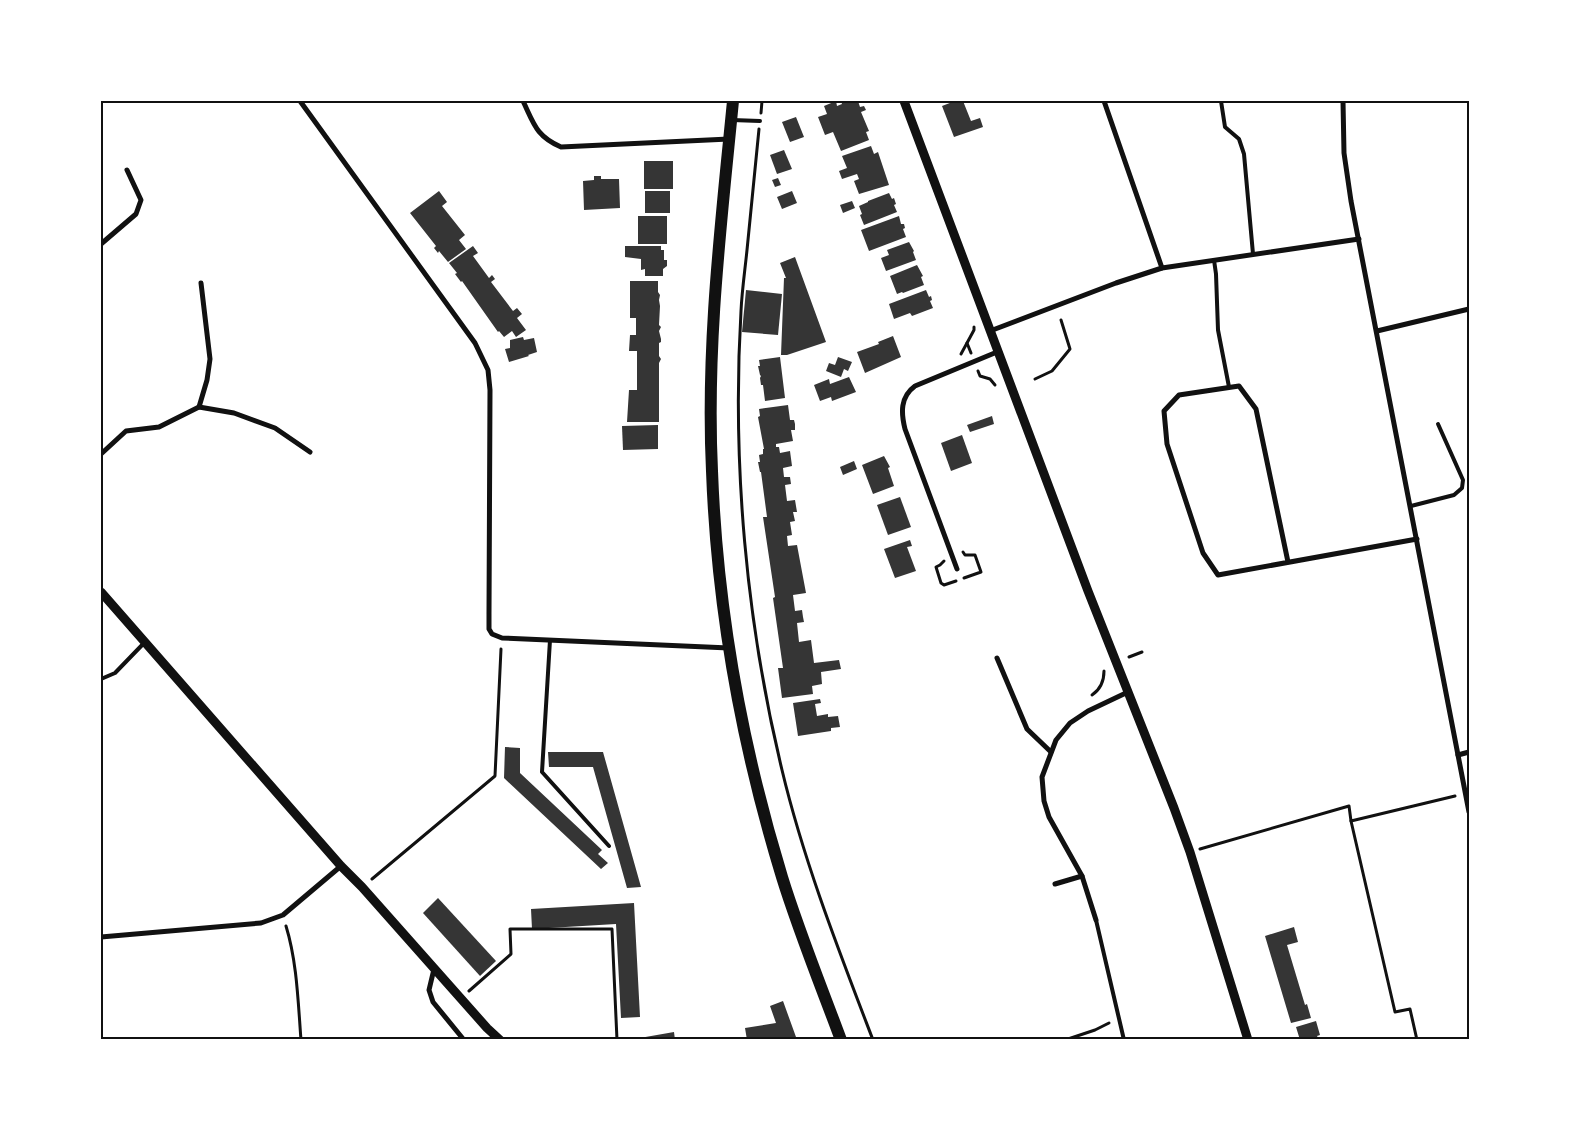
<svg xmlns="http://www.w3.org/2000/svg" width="1570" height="1141" viewBox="0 0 1570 1141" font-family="Quicksand,sans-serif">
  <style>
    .building { fill: #353535 }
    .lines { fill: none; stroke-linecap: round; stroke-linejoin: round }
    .path { stroke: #111; stroke-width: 3 }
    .service { stroke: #111; stroke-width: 4 }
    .minor { stroke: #111; stroke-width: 5 }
    .tertiary { stroke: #111; stroke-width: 9 }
    .primary { stroke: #111; stroke-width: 12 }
    .neatline { fill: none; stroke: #111; stroke-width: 2 }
  </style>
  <rect width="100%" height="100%" fill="#fff"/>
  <g class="building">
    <path d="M 836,101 L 837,106 L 842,104 L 841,101 L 858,101 L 860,107 L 864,106 L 866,110 L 861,112 L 869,131 L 866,132 L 869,140 L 841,151 L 833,132 L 825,135 L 818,117 L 827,114 L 824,106 Z"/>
    <path d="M 955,101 L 963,101 L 971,121 L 980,118 L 983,127 L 954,137 L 942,106 Z"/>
    <path d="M 796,117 L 804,137 L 790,142 L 782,122 Z"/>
    <path d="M 871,146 L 874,154 L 878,152 L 889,185 L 859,194 L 854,181 L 859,179 L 857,174 L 842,179 L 839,171 L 847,168 L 842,156 Z"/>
    <path d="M 784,150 L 792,169 L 777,174 L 770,155 Z"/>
    <rect x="644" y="161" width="29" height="28"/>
    <path d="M 594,176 L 601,176 L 601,179 L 619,179 L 620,208 L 584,210 L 583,181 L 594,180 Z"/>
    <path d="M 778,178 L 781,185 L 775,187 L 772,180 Z"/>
    <path d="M 439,191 L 447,202 L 442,206 L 465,235 L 459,240 L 466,249 L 448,262 L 439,251 L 438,253 L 434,248 L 436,246 L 410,213 Z"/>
    <rect x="645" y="191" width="25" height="22"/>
    <path d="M 792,191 L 797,203 L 782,209 L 777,197 Z"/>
    <path d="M 889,193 L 892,199 L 894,198 L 896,204 L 894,205 L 897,212 L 864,225 L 860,215 L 862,214 L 859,206 L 868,202 L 868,201 Z"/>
    <path d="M 852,201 L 855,208 L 843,213 L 840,205 Z"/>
    <rect x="638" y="216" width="29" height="28"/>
    <path d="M 899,216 L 901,224 L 904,224 L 905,228 L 903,229 L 906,237 L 869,251 L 861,230 Z"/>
    <path d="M 909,242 L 914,251 L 913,252 L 916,260 L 886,271 L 881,258 L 889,255 L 887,250 Z"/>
    <path d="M 473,246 L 478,253 L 473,256 L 489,278 L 492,275 L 495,279 L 491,282 L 513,311 L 517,308 L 522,314 L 517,318 L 526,330 L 516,337 L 512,331 L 504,337 L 499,331 L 498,332 L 462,281 L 461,282 L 455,274 L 457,273 L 449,263 Z"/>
    <path d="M 625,246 L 661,246 L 661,250 L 664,250 L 664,260 L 667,260 L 667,266 L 663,269 L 663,276 L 645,276 L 645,269 L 641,270 L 641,259 L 625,257 Z"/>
    <path d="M 795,257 L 826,342 L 787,355 L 781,355 L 784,278 L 786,278 L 780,263 Z"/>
    <path d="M 917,265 L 923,276 L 921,277 L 924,285 L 903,293 L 902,292 L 897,294 L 890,276 Z"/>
    <path d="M 630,281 L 658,281 L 658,292 L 660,295 L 659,300 L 660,306 L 659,325 L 661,327 L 659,331 L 661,339 L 661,342 L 659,343 L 659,356 L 661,359 L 659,363 L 659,422 L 627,422 L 629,390 L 637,390 L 637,351 L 629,351 L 630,335 L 636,335 L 636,318 L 630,318 Z"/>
    <path d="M 746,290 L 782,294 L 778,335 L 742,332 Z"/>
    <path d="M 926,290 L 929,297 L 931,296 L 932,300 L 930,301 L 933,308 L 912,316 L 910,313 L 894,319 L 889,304 Z"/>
    <path d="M 893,336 L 901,357 L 865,373 L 857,352 L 879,344 L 878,342 Z"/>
    <path d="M 523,337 L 524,340 L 534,338 L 537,352 L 528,355 L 529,356 L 509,362 L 505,349 L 510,348 L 510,340 Z"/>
    <path d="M 780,357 L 785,398 L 765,401 L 763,385 L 761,385 L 760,378 L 761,376 L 760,375 L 758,366 L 760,366 L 759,360 Z"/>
    <path d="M 838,357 L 852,362 L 848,371 L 844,369 L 841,377 L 826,371 L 829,363 L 835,365 Z"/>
    <path d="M 849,377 L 856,392 L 832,401 L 831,397 L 820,401 L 814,385 L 829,379 L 830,384 Z"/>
    <path d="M 788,405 L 790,420 L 794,420 L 795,424 L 795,430 L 791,430 L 793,441 L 776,444 L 776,447 L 779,447 L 780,453 L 790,451 L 792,466 L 783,468 L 784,477 L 790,477 L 791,484 L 785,485 L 787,501 L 795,500 L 797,512 L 793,512 L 795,521 L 790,522 L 792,535 L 787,536 L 788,546 L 797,545 L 806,593 L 793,595 L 795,611 L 802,610 L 803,617 L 804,622 L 797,623 L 799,642 L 811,640 L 814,663 L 839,660 L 841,669 L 821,672 L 822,684 L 812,686 L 813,694 L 782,698 L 778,668 L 783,668 L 773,598 L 775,597 L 763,517 L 767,517 L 761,472 L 760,472 L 758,462 L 760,462 L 759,455 L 763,454 L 763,449 L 764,449 L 758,417 L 760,416 L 759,409 Z"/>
    <path d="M 992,416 L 994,424 L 970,432 L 967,425 Z"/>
    <path d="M 658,425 L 658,449 L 623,450 L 622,426 Z"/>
    <path d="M 962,435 L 972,463 L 951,471 L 941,443 Z"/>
    <path d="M 884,456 L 890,467 L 888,468 L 894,486 L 873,494 L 862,465 Z"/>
    <path d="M 854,461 L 857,469 L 843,475 L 840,467 Z"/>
    <path d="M 900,497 L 911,527 L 888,535 L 877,505 Z"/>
    <path d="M 910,540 L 912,546 L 907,547 L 916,571 L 895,578 L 884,549 Z"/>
    <path d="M 820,699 L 821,703 L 815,704 L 817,716 L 828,714 L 828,717 L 838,716 L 840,727 L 831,728 L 831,731 L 798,736 L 793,703 Z"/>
    <path d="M 505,747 L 520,748 L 520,773 L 602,850 L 598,854 L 608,863 L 601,869 L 504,778 Z"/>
    <path d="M 548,752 L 603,752 L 641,887 L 627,888 L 593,767 L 549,767 Z"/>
    <path d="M 438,898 L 496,961 L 480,976 L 423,913 Z"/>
    <path d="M 634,903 L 640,1017 L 621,1018 L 616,924 L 532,929 L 531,909 Z"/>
    <path d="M 1294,927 L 1298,942 L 1287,945 L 1305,1005 L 1307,1004 L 1311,1018 L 1291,1023 L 1265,936 Z"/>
    <path d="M 783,1001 L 796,1037 L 788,1040 L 747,1040 L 745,1028 L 776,1023 L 770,1006 Z"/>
    <path d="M 1316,1021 L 1320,1035 L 1317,1036 L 1319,1040 L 1300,1040 L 1296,1027 Z"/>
    <path d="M 674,1032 L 675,1040 L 634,1040 L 634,1039 Z"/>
  </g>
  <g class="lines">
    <g class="path">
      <path d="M 761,113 L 762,101"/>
      <path d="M 759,129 C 755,170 751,210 747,250 C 745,270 742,290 741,311 C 732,463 746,621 782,770 C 804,862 839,951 873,1040"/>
      <path d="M 971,353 L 967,343 L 974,330 L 974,327"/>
      <path d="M 961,354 L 967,343"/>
      <path d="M 978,371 L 980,376 L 990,379 L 995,385"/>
      <path d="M 1035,379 L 1052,371 L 1070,349 L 1061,320"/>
      <path d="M 963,552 L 965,555 L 975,555 L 981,572 L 964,578"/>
      <path d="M 944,561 L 940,565 L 936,567 L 941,583 L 944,585 L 956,581"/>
      <path d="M 1129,657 L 1142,652"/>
      <path d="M 1092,695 C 1101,689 1104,681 1104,671"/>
      <path d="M 1351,821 L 1395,1012 L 1410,1009 L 1417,1040"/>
      <path d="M 1200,849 L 1349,806 L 1351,821 L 1455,796"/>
      <path d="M 372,879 L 495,776 L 501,649"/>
      <path d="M 286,926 C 297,962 298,1001 301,1040"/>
      <path d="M 469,991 L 511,954 L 510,929 L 612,929 L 617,1040"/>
      <path d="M 1068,1039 L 1095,1030 L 1109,1023"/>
    </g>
    <g class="service">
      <path d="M 1221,101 L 1225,127 L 1239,139 L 1244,154 L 1253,254"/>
      <path d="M 732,120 L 760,121"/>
      <path d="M 1214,260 L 1216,274 L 1218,330 L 1229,387"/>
      <path d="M 1411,506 L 1454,495 L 1462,488 L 1463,480 L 1438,424"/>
      <path d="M 550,640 L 542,772 L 609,846"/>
      <path d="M 101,679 L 115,673 L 145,642"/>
      <path d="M 1096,920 L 1124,1040"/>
    </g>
    <g class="minor">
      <path d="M 300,101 L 475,343 L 488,370 L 490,390 L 489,614 L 489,629 L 492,634 L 502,638 L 729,648"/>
      <path d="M 523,101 C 534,124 536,136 561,147 L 729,139"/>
      <path d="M 1104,101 L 1162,268"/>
      <path d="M 1343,101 L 1344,153 L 1351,201 L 1469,812"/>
      <path d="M 101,244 L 136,214 L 141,200 L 127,170"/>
      <path d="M 990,331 L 1116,283 L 1162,268 L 1359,239"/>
      <path d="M 1377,331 L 1469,309"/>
      <path d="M 199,407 L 207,380 L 210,359 L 201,283"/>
      <path d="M 101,454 L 126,431 L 159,427 L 199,407 L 234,413 L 275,428 L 310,452"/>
      <path d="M 1288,562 L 1256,409 L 1239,386 L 1179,395 L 1164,411 L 1167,444 L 1203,553 L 1218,575 L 1417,539"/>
      <path d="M 957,569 L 905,429 C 901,413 900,397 915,386 L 997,352"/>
      <path d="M 997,658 L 1027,729 L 1051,752"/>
      <path d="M 1458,755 L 1469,752"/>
      <path d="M 1055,884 L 1082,876"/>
      <path d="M 1096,920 L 1082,876 L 1049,817 L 1044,801 L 1042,777 L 1056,740 L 1070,723 L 1088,711 L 1128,692"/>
      <path d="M 101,937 L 261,923 L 283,915 L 341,866"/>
      <path d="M 434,969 L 429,990 L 433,1002 L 464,1040"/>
    </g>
    <g class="tertiary">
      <path d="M 904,101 L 1088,591 L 1174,808 L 1190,852 L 1248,1040"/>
      <path d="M 101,592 L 341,866 L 362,887 L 487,1028 L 500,1040"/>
    </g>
    <path class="primary" d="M 733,101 C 721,224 706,347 712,471 C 717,608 742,746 782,877 C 799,932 821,986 841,1040"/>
  </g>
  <rect width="1570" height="1141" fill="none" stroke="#ffffff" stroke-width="205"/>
  <rect x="102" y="102" width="1366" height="936" class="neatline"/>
</svg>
